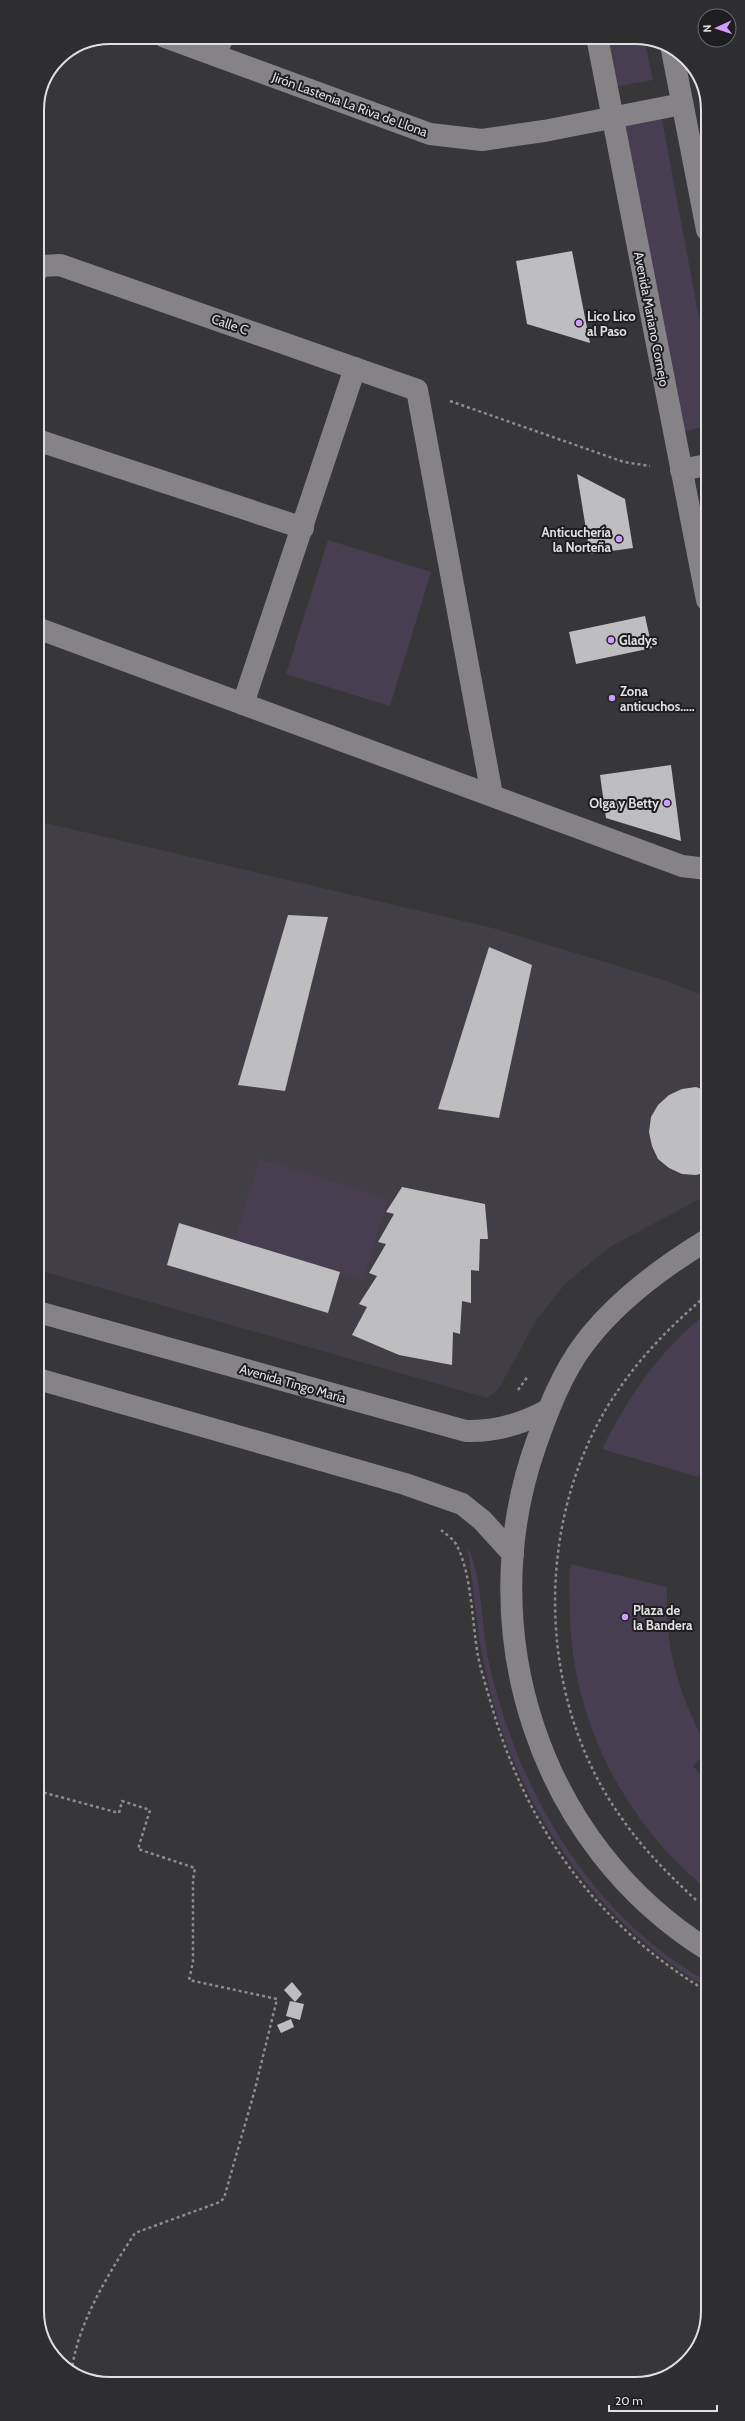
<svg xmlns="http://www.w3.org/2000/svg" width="745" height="2421" viewBox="0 0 745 2421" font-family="Cabin,sans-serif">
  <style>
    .built { fill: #423e46 }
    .green { fill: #483e52 }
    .building { fill: #bebdc0 }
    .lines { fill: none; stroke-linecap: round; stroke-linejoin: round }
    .path { stroke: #8d8c8e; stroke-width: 2.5; stroke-dasharray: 3 3; stroke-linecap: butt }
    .minor { stroke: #858386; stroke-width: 22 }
    .secondary { stroke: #858386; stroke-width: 22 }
    .poi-dot { fill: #d09dff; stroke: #1e1d1f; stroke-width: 1.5 }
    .labels { text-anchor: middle; stroke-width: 4; stroke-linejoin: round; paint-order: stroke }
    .street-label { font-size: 13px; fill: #e0dfe1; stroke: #1e1d1f }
    .poi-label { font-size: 13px; font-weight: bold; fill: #e0dfe1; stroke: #1e1d1f; text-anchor: start }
    .rim { fill: none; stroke: #e0dfe1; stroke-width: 2 }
  </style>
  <rect width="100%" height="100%" fill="#373638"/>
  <path class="built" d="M 37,821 L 489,927 L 664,980 L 707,997 L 707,1195 L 610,1247 L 567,1282 L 537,1319 L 498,1390 L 487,1398 L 38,1270 Z"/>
  <g class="green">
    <path d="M 592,37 L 644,39 L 653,80 L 602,89 Z"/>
    <path d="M 661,114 L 707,361 L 707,426 L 669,435 L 607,128 Z"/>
    <path d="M 328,540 L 431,572 L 390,706 L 286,674 Z"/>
    <path d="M 260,1159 L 388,1199 L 363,1280 L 235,1239 Z"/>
    <path d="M 707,1313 L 707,1463 L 698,1477 L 602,1449 C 628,1397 661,1348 707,1313 Z"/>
    <path d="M 467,1546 C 482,1571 482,1636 490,1667 C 519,1793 592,1918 708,1982 L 708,1988 C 591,1919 512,1800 485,1668 C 476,1628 474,1586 467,1546 Z"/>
    <path d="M 571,1564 L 667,1587 C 665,1651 678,1692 708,1749 L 693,1766 L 708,1783 L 708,1890 C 624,1823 569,1715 570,1607 C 570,1593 568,1578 571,1564 Z"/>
  </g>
  <g class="building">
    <path d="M 572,251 L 590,343 L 527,324 L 516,261 Z"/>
    <path d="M 577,474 L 625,499 L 633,548 L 590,554 Z"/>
    <path d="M 645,616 L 652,648 L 576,664 L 569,632 Z"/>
    <path d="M 671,765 L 681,841 L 606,818 L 600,775 Z"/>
    <path d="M 288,915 L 328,917 L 285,1091 L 238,1085 Z"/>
    <path d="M 489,947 L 532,965 L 499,1118 L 438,1109 Z"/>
    <path d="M 696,1087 L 707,1091 L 707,1172 L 696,1175 L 682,1174 L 669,1168 L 658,1159 L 652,1146 L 649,1132 L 651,1117 L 658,1105 L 669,1095 L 682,1089 Z"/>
    <path d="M 402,1187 L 485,1204 L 488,1239 L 480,1239 L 479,1271 L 471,1270 L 471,1303 L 462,1301 L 460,1334 L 453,1332 L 452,1365 L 399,1355 L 352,1335 L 367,1307 L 359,1304 L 377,1276 L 369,1273 L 386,1244 L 378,1242 L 394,1214 L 386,1212 Z"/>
    <path d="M 179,1223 L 340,1272 L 328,1313 L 167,1265 Z"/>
    <path d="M 292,1982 L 302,1994 L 295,2002 L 284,1990 Z"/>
    <path d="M 290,2001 L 304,2004 L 300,2020 L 286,2016 Z"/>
    <path d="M 291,2019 L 294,2027 L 281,2033 L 277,2025 Z"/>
  </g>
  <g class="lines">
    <g class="path">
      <path d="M 450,401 L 624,462 L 650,466"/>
      <path d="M 518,1390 L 528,1376"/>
      <path d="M 441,1530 C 446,1534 453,1539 456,1544 C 472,1573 472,1624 478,1656 C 481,1671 486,1686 490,1700 C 525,1826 595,1924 708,1992"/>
      <path d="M 38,1791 L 119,1813 L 122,1801 L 150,1810 L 138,1849 L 195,1868 L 193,1880 L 193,1962 L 189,1980 L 277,1999 L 254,2093 L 224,2198 L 220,2202 L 135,2233 C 110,2271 77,2324 72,2370"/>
      <path d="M 696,1900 C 669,1875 644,1850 623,1820 C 537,1702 533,1527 609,1404 C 636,1361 669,1327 707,1295"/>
    </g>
    <g class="minor">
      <path d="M 165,37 L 430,134 L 482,140 L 544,131 L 682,104"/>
      <path d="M 215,54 L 223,37"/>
      <path d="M 37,271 L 41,266 L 60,265 L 417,390 L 492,795"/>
      <path d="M 37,440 L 303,528"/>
      <path d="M 681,470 L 707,465"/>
      <path d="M 37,628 L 682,866 L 707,869"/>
      <path d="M 243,704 L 355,368"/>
    </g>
    <g class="secondary">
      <path d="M 597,37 L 707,600"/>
      <path d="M 672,50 L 707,230"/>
      <path d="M 707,1240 C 661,1268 616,1301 584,1344 C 562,1373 548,1410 536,1444 C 470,1630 539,1845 708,1950"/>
      <path d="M 38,1312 L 466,1431 C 496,1432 522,1424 548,1410"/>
      <path d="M 38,1379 L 405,1484 L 462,1504 L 482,1520 L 513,1554"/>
    </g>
  </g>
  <g class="poi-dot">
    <circle cx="579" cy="323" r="4"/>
    <circle cx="619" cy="539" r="4"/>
    <circle cx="611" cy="640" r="4"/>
    <circle cx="612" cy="698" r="4"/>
    <circle cx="667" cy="803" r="4"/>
    <circle cx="625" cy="1617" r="4"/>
  </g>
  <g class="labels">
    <g class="street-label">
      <text transform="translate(350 104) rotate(20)" y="5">Jirón Lastenia La Riva de Llona</text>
      <text transform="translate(652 319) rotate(79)" y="5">Avenida Mariano Cornejo</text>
      <text transform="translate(230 324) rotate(19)" y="5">Calle C</text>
      <text transform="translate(293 1383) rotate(16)" y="5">Avenida Tingo María</text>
    </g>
    <g class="poi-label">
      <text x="587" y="321">Lico Lico<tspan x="587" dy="15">al Paso</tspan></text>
      <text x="611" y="537" text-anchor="end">Anticuchería<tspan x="611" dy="15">la Norteña</tspan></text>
      <text x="619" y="645">Gladys</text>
      <text x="620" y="696">Zona<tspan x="620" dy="15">anticuchos.....</tspan></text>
      <text x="659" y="808" text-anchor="end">Olga y Betty</text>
      <text x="633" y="1615">Plaza de<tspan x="633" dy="15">la Bandera</tspan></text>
    </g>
  </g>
  <path d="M0 0H745V2421H0ZM110 44H635A66 66 0 0 1 701 110V2311A66 66 0 0 1 635 2377H110A66 66 0 0 1 44 2311V110A66 66 0 0 1 110 44Z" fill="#2e2d2f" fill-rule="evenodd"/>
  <path class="rim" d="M110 44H635A66 66 0 0 1 701 110V2311A66 66 0 0 1 635 2377H110A66 66 0 0 1 44 2311V110A66 66 0 0 1 110 44Z"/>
  <g transform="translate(717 28) rotate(267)"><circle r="19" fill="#1e1d1f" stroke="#6c6b6d"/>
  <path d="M0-3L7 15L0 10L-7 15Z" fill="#d09dff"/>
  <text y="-6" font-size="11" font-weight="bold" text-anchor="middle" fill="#e0dfe1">N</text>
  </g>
  <path d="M609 2405v6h108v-6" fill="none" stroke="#e0dfe1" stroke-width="2"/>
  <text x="615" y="2405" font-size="12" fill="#e0dfe1" stroke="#1e1d1f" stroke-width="3" paint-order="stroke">20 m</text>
</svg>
